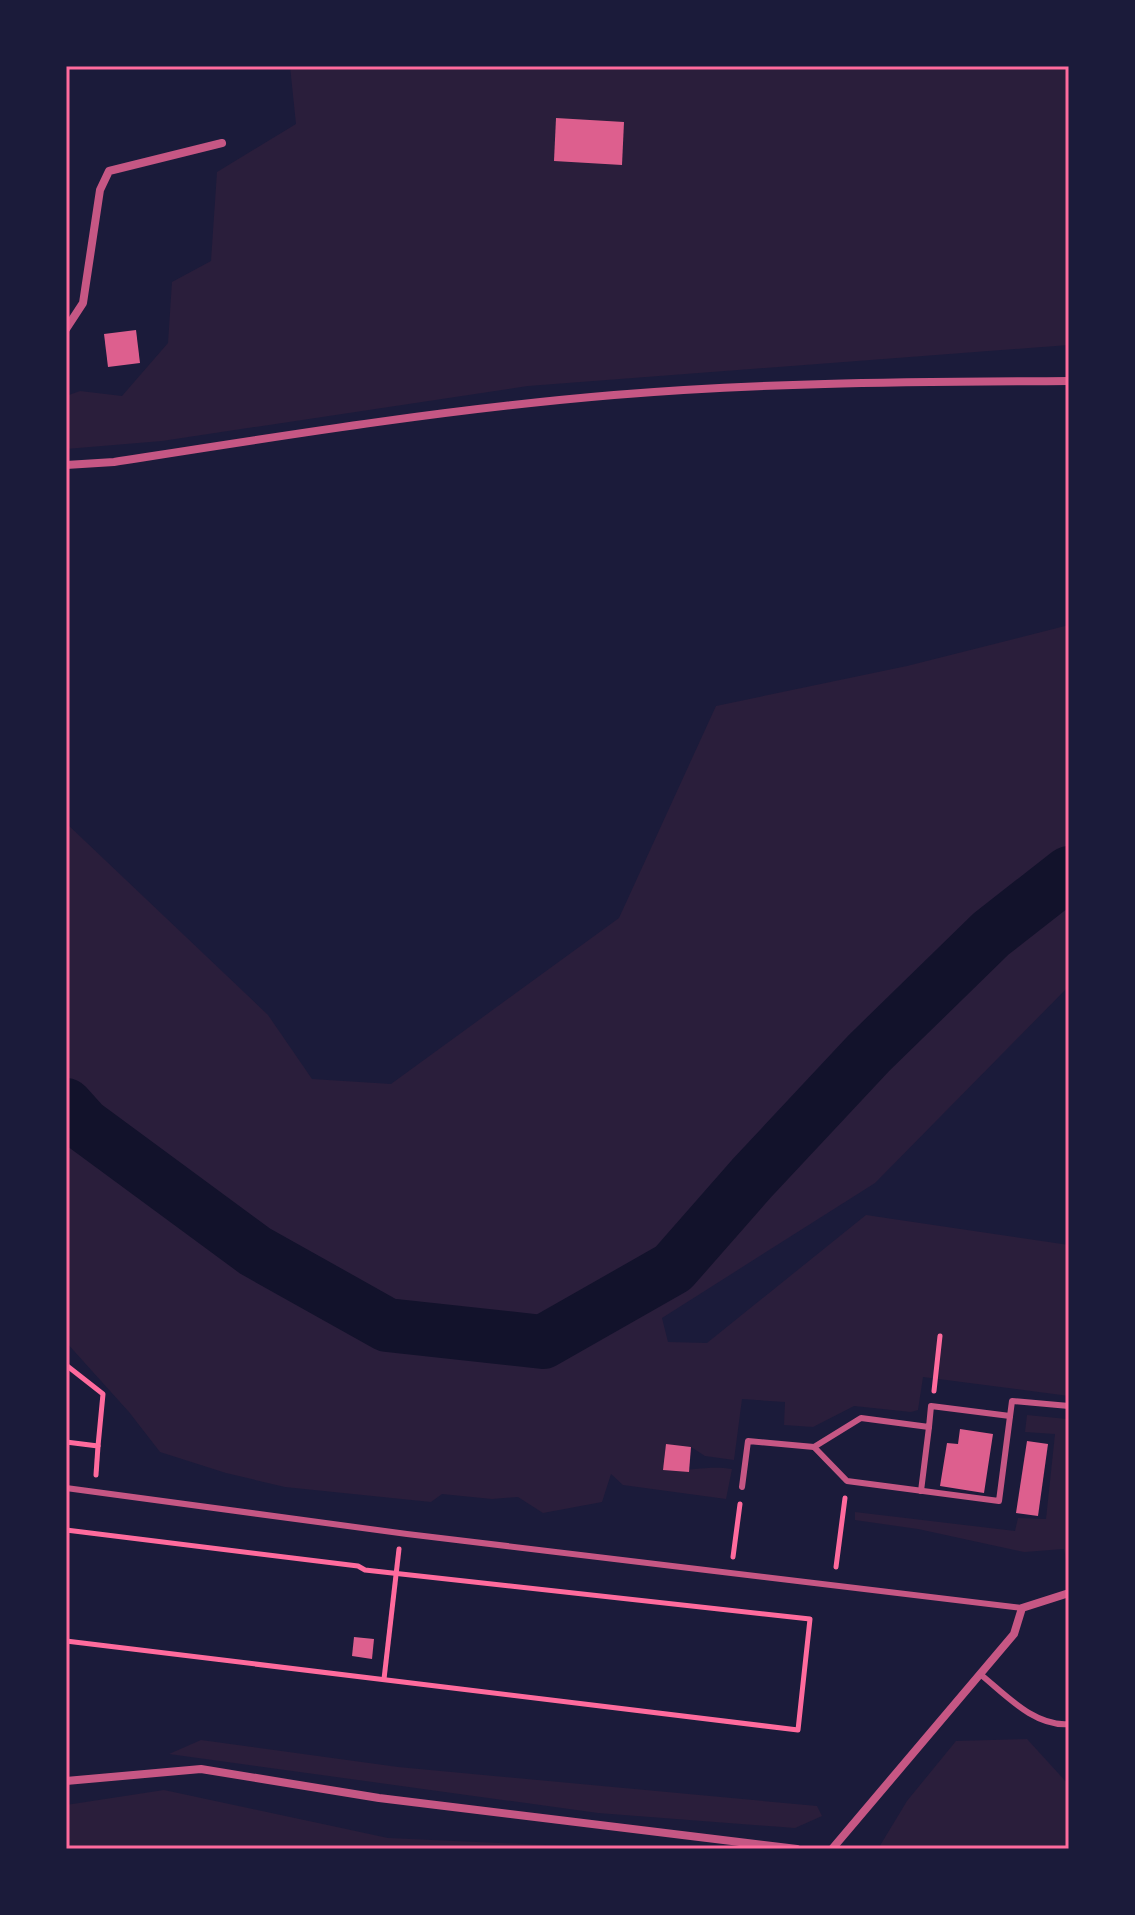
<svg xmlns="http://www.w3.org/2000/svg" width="1135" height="1915" viewBox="0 0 1135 1915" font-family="Manrope,sans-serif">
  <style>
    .green { fill: #2a1e3b }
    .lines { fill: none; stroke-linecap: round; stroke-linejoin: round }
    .river { stroke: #12122b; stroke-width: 54 }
    .building { fill: #dd5f8e }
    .path { stroke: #ff6b9d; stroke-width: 5 }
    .service { stroke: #c65784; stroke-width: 6 }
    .minor { stroke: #c65784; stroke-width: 8 }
    .neatline { fill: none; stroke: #ff6b9d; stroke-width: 3 }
  </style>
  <rect width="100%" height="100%" fill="#1b1b3a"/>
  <g class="green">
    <path d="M 290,66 L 1069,66 L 1069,345 L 528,386 L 162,441 L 66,449 L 66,396 L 80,391 L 122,396 L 168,343 L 172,282 L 211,261 L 217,172 L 296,124 Z"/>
    <path d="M 1069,625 L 1069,986 L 875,1183 L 662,1318 L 668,1342 L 707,1343 L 866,1215 L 1069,1245 L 1069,1396 L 923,1377 L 918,1410 L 911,1412 L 854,1406 L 813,1427 L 784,1425 L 785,1402 L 742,1399 L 734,1460 L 705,1456 L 691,1447 L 666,1444 L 664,1470 C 690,1472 707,1465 732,1469 L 726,1499 L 623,1485 L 611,1474 L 602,1502 L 543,1513 L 518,1497 L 492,1499 L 442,1494 L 431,1502 L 285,1487 L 226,1473 L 160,1452 L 129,1412 L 66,1342 L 66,823 L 268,1015 L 312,1079 L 391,1084 L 619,918 L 716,706 L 907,666 Z"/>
    <path d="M 1027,1415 L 1067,1419 L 1069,1422 L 1069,1578 L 1064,1549 L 1024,1552 L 918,1529 L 855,1520 L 855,1512 L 1015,1531 L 1018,1518 L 1046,1519 L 1055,1434 L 1025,1432 Z"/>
    <path d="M 1027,1739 L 1069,1785 L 1069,1849 L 878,1849 L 907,1801 L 956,1741 Z"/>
    <path d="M 201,1740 L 398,1767 L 817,1806 L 822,1816 L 795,1828 L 598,1813 L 169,1754 Z"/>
    <path d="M 164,1790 L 388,1838 L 567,1846 L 587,1849 L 66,1849 L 66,1805 Z"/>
  </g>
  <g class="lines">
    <path class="river" d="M 66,1105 L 84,1125 L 255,1251 L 387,1325 L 543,1342 L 673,1268 L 752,1178 L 869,1053 L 991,934 L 1069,873"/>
  </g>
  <g class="building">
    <path d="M 556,118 L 624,122 L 622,165 L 554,161 Z"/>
    <path d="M 136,330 L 140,363 L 108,367 L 104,334 Z"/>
    <path d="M 960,1429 L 993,1434 L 984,1493 L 940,1486 L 947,1443 L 958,1444 Z"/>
    <path d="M 1027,1441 L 1048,1444 L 1038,1516 L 1016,1513 Z"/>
    <path d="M 666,1444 L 691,1447 L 689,1472 L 663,1470 Z"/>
    <path d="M 354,1637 L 374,1639 L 372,1659 L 352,1656 Z"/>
  </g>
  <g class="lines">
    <g class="path">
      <path d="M 66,1365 L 103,1394 L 98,1446 L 66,1442"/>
      <path d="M 934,1391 L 940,1336"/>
      <path d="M 96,1475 L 98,1446"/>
      <path d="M 66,1530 L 358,1566 L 365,1570 L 810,1619 L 798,1730 L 66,1641"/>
      <path d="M 733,1557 L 740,1504"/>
      <path d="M 836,1567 L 845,1498"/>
      <path d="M 384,1679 L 399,1549"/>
    </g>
    <g class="service">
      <path d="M 814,1447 L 861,1418 L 929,1427 L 931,1406 L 1010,1416"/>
      <path d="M 742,1487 L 748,1441 L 814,1447 L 847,1481 L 999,1501 L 1012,1401 L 1069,1406"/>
      <path d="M 66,1488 L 407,1534 L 1022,1608"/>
      <path d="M 921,1491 L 929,1427"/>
      <path d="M 980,1674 C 1005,1694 1034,1727 1069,1724"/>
    </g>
    <g class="minor">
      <path d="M 66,329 L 83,303 L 100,190 L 109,171 L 222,143"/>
      <path d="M 66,465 L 114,462 C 280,436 447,409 614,395 C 765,382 917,382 1069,381"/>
      <path d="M 66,1781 L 201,1769 L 379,1798 L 797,1849"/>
      <path d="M 832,1849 L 1014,1634 L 1022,1608 L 1069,1593"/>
    </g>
  </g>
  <rect width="1135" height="1915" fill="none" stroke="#1b1b3a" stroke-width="136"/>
  <rect x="68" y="68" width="999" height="1779" class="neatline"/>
</svg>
